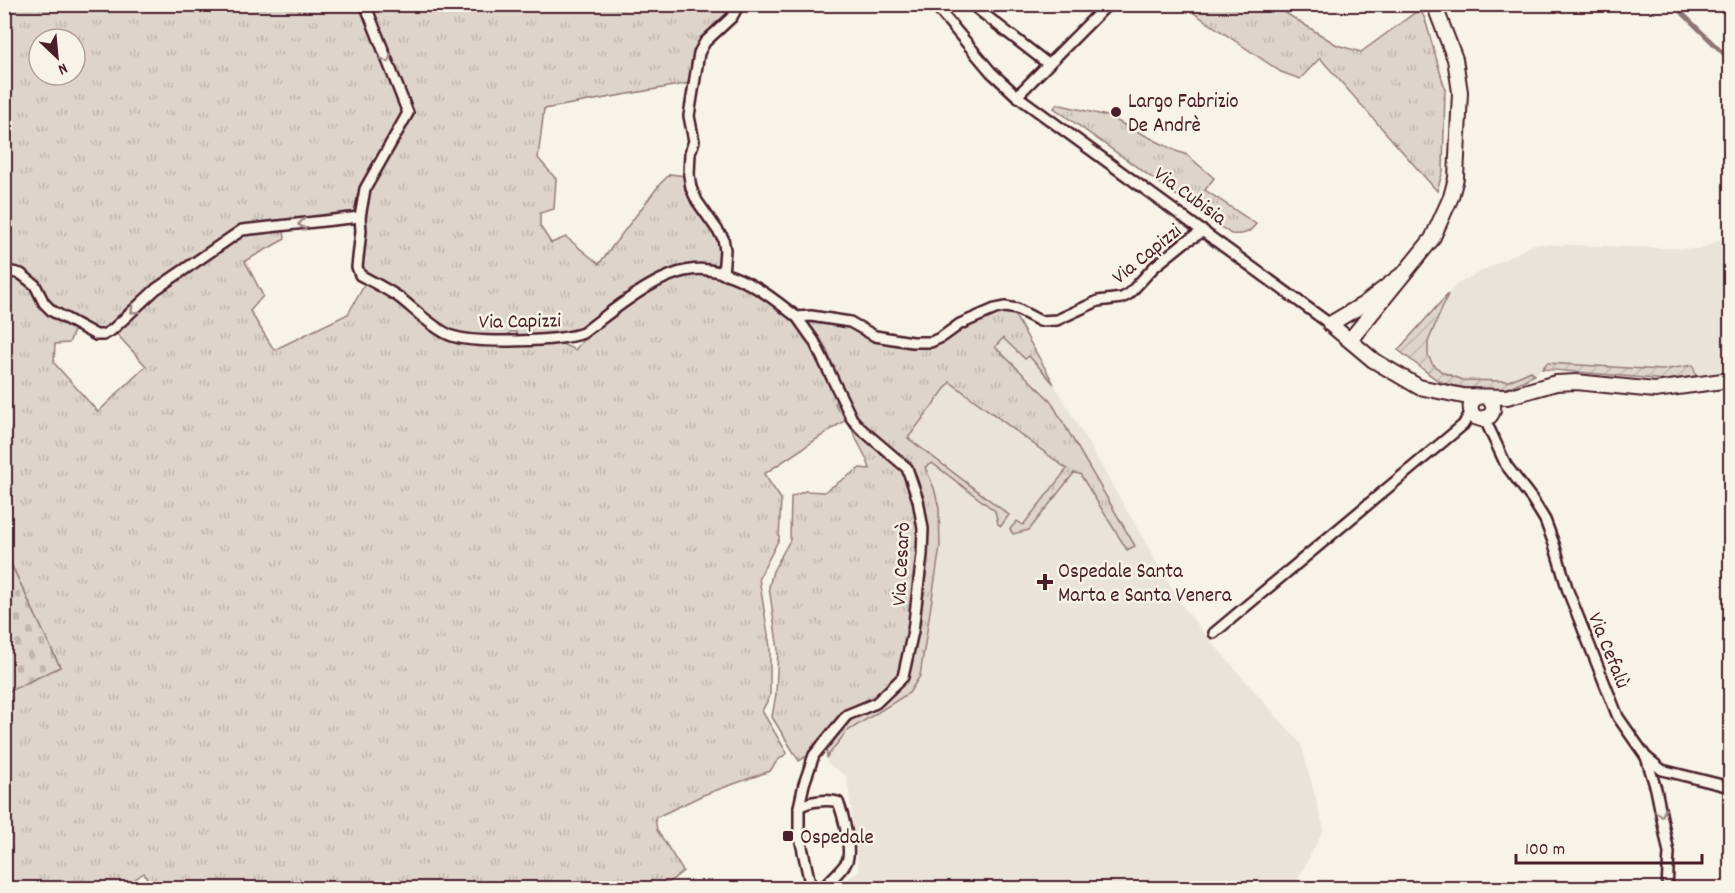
<svg xmlns="http://www.w3.org/2000/svg" width="1735" height="893" viewBox="0 0 1735 893" font-family="Dekko,sans-serif">
  <style>
    .built { fill: #eae3da }
    .grass { fill: url(#grass-tufts); stroke: #947a7c; stroke-width: 1.5; fill-rule: evenodd }
    .cemetery { fill: url(#cemetery-stones); stroke: #947a7c; stroke-width: 1.5 }
    .garden { fill: url(#garden-furrows); stroke: #947a7c; stroke-width: 1.5 }
    .lines { fill: none; stroke-linecap: round; stroke-linejoin: round }
    .stream { stroke: #8e7275; stroke-width: 4 }
    .street-casing { stroke: #4a1f2b; stroke-width: 14 }
    .secondary-casing { stroke: #4a1f2b; stroke-width: 18 }
    .street { stroke: #f7f3e8; stroke-width: 9 }
    .secondary { stroke: #f7f3e8; stroke-width: 14 }
    .oneway { stroke: #a0898a }
    .poi-dot { fill: #4a1f2b; stroke: #f7f3e8; stroke-width: 2 }
    .labels { text-anchor: middle; stroke-width: 5; stroke-linejoin: round; paint-order: stroke }
    .poi-label { font-size: 21px; fill: #4a1f2b; stroke: #f7f3e8; text-anchor: start }
    .street-label { font-size: 21px; fill: #4a1f2b; stroke: #f7f3e8 }
  </style>
  <defs>
    <pattern id="grass-tufts" width="24" height="20" patternUnits="userSpaceOnUse" patternTransform="scale(1.5)"><rect width="24" height="20" fill="#ded4cc"/><path d="M3 7l-1-3M5 7V3M7 7l1-3M15 17l-1-3M17 17v-4M19 17l1-3" fill="none" stroke="#c0b6af"/></pattern>
    <pattern id="cemetery-stones" width="16" height="16" patternUnits="userSpaceOnUse" patternTransform="scale(1.5)"><rect width="16" height="16" fill="#ded4cc"/><path d="M2 7V4a2 2 0 0 1 4 0v3zM10 15v-3a2 2 0 0 1 4 0v3z" fill="#c0b6af"/></pattern>
    <pattern id="garden-furrows" width="10" height="10" patternUnits="userSpaceOnUse" patternTransform="scale(1.5)"><rect width="10" height="10" fill="#ded4cc"/><path d="M-1 1l2-2M0 10L10 0M9 11l2-2" fill="none" stroke="#c0b6af"/></pattern>
  </defs>
  <rect width="100%" height="100%" fill="#f7f3e8"/>
  <filter id="ink" filterUnits="userSpaceOnUse"><feTurbulence type="fractalNoise" baseFrequency=".0167" numOctaves="2"/><feDisplacementMap in="SourceGraphic" scale="12" xChannelSelector="R" yChannelSelector="G"/><feConvolveMatrix kernelMatrix="1 2 1 2 8 2 1 2 1" color-interpolation-filters="sRGB"/></filter>
  <g filter="url(#ink)">
    <g class="built">
      <path d="M 1730,236 L 1730,370 L 1667,380 L 1542,369 L 1532,377 L 1510,387 L 1449,385 L 1437,380 L 1398,350 L 1457,284 L 1534,244 L 1700,249 Z"/>
      <path d="M 1013,312 L 1180,603 L 1208,638 L 1301,744 L 1324,829 L 1293,888 L 834,888 L 859,871 L 847,777 L 827,763 L 826,748 L 857,716 L 883,702 L 905,680 L 923,504 L 910,465 L 900,456 L 829,357 L 824,344 L 808,322 L 913,345 Z"/>
    </g>
    <g class="grass">
      <path d="M 357,4 L 361,7 L 404,113 L 361,188 L 353,213 L 269,221 L 265,224 L 244,226 L 111,326 L 101,331 L 84,324 L 51,306 L 37,281 L 31,276 L 5,267 L 5,5 ZM 39,39 L 75,39 L 75,75 L 39,75 Z"/>
      <path d="M 371,5 L 735,5 L 713,32 L 704,36 L 700,40 L 690,83 L 544,109 L 538,158 L 556,179 L 554,209 L 540,213 L 540,226 L 551,243 L 566,237 L 599,264 L 660,184 L 670,174 L 686,176 L 688,195 L 691,203 L 719,242 L 721,247 L 719,266 L 685,268 L 648,281 L 577,332 L 547,336 L 518,336 L 516,332 L 511,332 L 506,336 L 468,335 L 451,332 L 419,310 L 400,291 L 362,272 L 364,222 L 369,202 L 368,192 L 396,147 L 411,107 L 408,96 L 405,96 L 370,8 Z"/>
      <path d="M 1182,5 L 1273,5 L 1337,45 L 1361,52 L 1420,9 L 1425,19 L 1445,89 L 1443,171 L 1437,191 L 1320,58 L 1300,79 L 1281,72 Z"/>
      <path d="M 1057,104 L 1107,116 L 1176,151 L 1187,155 L 1214,178 L 1205,190 L 1256,224 C 1248,234 1244,235 1231,234 L 1054,108 Z"/>
      <path d="M 284,230 L 285,239 L 245,261 L 263,296 L 250,311 L 274,350 L 348,314 L 365,284 L 393,299 L 410,314 L 440,334 L 509,344 L 560,343 L 575,350 C 590,330 613,314 634,300 C 649,290 668,277 687,274 C 733,268 785,304 810,341 C 821,359 829,380 838,399 L 835,403 L 838,410 L 843,412 L 847,419 L 764,474 L 781,499 L 779,539 L 759,578 L 770,647 L 770,696 L 762,711 L 787,753 L 777,761 L 770,771 L 703,795 L 655,818 L 657,830 L 683,871 L 662,888 L 152,888 L 144,873 L 122,888 L 5,888 L 5,693 L 60,667 L 11,564 L 8,544 L 5,537 L 5,275 C 36,282 30,296 50,314 C 56,320 67,324 75,328 L 69,343 L 55,344 L 54,363 L 98,412 L 146,366 L 115,332 L 159,292 L 247,234 Z"/>
      <path d="M 1005,311 L 1013,312 L 1054,384 L 1029,356 L 1025,359 L 1003,338 L 995,347 L 1050,400 L 1135,546 L 1127,550 L 1080,474 L 1074,473 L 1029,530 L 1013,534 L 1010,529 L 1017,521 L 1023,525 L 1067,469 L 950,382 L 908,438 L 1009,515 L 1001,526 L 998,524 L 995,511 L 932,463 L 925,467 L 934,488 L 939,508 L 940,547 L 920,676 L 909,693 L 846,732 L 827,757 L 826,748 L 841,728 L 857,716 L 883,702 L 905,680 L 923,504 L 910,465 L 862,425 L 855,416 L 824,344 L 808,322 L 814,320 L 849,326 L 913,345 L 960,329 L 997,312 Z"/>
      <path d="M 851,426 L 896,463 L 904,472 L 914,503 L 918,530 L 917,558 L 908,631 L 898,673 L 874,699 L 844,711 L 809,755 L 799,761 L 772,717 L 776,694 L 778,650 L 769,587 L 773,571 L 790,540 L 791,497 L 805,491 L 824,492 L 860,468 L 870,469 C 866,453 855,441 851,426 Z"/>
    </g>
    <path class="cemetery" d="M 4,537 L 8,544 L 11,564 L 60,667 L 5,693 Z"/>
    <g class="garden">
      <path d="M 1448,294 L 1428,342 L 1428,355 L 1432,363 L 1442,372 L 1463,380 L 1509,381 L 1531,371 L 1535,375 L 1510,387 L 1493,392 L 1449,385 L 1437,380 L 1398,350 Z"/>
      <path d="M 1547,363 L 1662,370 L 1693,365 L 1696,376 L 1667,380 L 1542,369 Z"/>
    </g>
    <g class="lines">
      <path class="stream" d="M 1673,4 L 1730,60"/>
      <g class="street-casing">
        <g id="street">
          <path d="M 365,4 L 408,113 L 365,189 L 360,217 L 361,231 L 357,267 L 360,275 C 373,282 387,289 400,298 C 414,309 435,330 452,336 C 475,344 560,342 583,333 C 614,310 667,263 708,270 C 726,272 745,281 760,290 C 773,298 785,308 797,317 L 811,316 L 850,322 L 875,336 L 912,342 L 931,342 L 942,337 L 960,324 L 995,309 L 1005,307 L 1017,309 L 1040,321 L 1057,320 L 1098,301 L 1122,298 L 1129,294 L 1154,267 L 1185,242 L 1204,231"/>
          <path d="M 934,4 L 991,72 L 1017,96 L 1330,324"/>
          <path d="M 971,4 L 1048,64"/>
          <path d="M 1017,96 L 1108,4"/>
          <path d="M 4,270 L 21,274 L 35,285 L 44,303 L 52,311 L 96,335 L 103,335 L 112,330 L 156,289 L 242,230 L 360,217"/>
          <path d="M 723,274 L 725,250 L 723,238 L 697,201 L 691,188 L 689,175 L 690,153 L 694,141 L 689,116 L 699,53 L 705,42 L 732,17 L 739,4"/>
          <path d="M 797,317 L 814,341 L 852,419 L 860,428 L 907,468 L 918,500 L 923,529 L 922,555 L 913,631 L 903,677 L 876,703 L 847,715 L 814,755 L 804,784 L 799,807 L 799,833 L 811,888"/>
          <path d="M 1481,419 L 1487,424 L 1506,465 L 1532,499 L 1545,520 L 1554,544 L 1568,591 L 1618,717 L 1646,757 L 1656,789 L 1669,853 L 1667,888"/>
          <path d="M 1214,633 L 1463,425 L 1471,412"/>
          <path d="M 1646,757 L 1662,770 L 1730,787"/>
          <path d="M 799,807 C 809,801 826,799 838,802 C 843,814 853,852 846,863 C 840,872 830,880 823,888"/>
        </g>
      </g>
      <g class="secondary-casing">
        <g id="secondary">
          <path d="M 1400,276 L 1364,304 L 1330,324 L 1373,360 L 1419,387 L 1463,396 L 1507,397 L 1556,383 L 1576,382 L 1655,390 L 1730,380"/>
          <path d="M 1350,340 L 1432,239 L 1451,197 L 1456,178 L 1460,92 L 1455,59 L 1434,4"/>
          <path d="M 1476,398 C 1469,403 1469,411 1475,417 L 1481,419 L 1490,416 C 1495,410 1494,403 1488,398"/>
        </g>
      </g>
      <use href="#street" class="street"/>
      <use href="#secondary" class="secondary"/>
    </g>
    <defs><path id="oneway-chevron" d="M-2-3.5L2.5 0L-2 3.5" fill="none" stroke-width="1.6" stroke-linecap="round" stroke-linejoin="round" transform="scale(1.5)"/></defs>
    <g class="oneway">
      <use href="#oneway-chevron" transform="translate(387 59) rotate(68)"/>
      <use href="#oneway-chevron" transform="translate(302 224) rotate(174)"/>
      <use href="#oneway-chevron" transform="translate(134 310) rotate(138)"/>
      <use href="#oneway-chevron" transform="translate(1661 813) rotate(78)"/>
    </g>
  </g>
  <g class="poi-dot">
    <circle cx="1116" cy="112" r="6"/>
    <path d="M1042 573h6v6h6v6h-6v6h-6v-6h-6v-6h6z"/>
    <rect x="782" y="830" width="12" height="12" rx="3"/>
  </g>
  <g class="labels">
    <g class="poi-label">
      <text x="1128" y="107">Largo Fabrizio<tspan x="1128" dy="24">De Andrè</tspan></text>
      <text x="1058" y="577">Ospedale Santa<tspan x="1058" dy="24">Marta e Santa Venera</tspan></text>
      <text x="800" y="843">Ospedale</text>
    </g>
    <g class="street-label">
      <text transform="translate(1191 195) rotate(36)" y="7">Via Cubisia</text>
      <text transform="translate(1146 253) rotate(-39)" y="7">Via Capizzi</text>
      <text transform="translate(520 320) rotate(-1)" y="7">Via Capizzi</text>
      <text transform="translate(900 564) rotate(-87)" y="7">Via Cesarò</text>
      <text transform="translate(1610 650) rotate(68)" y="7">Via Cefalù</text>
    </g>
  </g>
  <rect width="1735" height="893" fill="none" stroke="#f7f3e8" stroke-width="24"/>
  <rect x="12" y="12" width="1711" height="869" fill="none" stroke="#4a1f2b" stroke-width="2" filter="url(#ink)"/>
  <g transform="translate(57 57) rotate(154)"><circle r="28" fill="#f7f3e8" stroke="#b29e9c" stroke-width="1.5"/>
  <path d="M0-4.5L10 22L0 15L-10 22Z" fill="#4a1f2b"/>
  <text y="-9" font-size="16" font-weight="bold" text-anchor="middle" fill="#4a1f2b">N</text>
  </g>
  <path d="M1516 854v9h186v-9" fill="none" stroke="#4a1f2b" stroke-width="3"/>
  <text x="1525" y="854" font-size="18" fill="#4a1f2b" stroke="#f7f3e8" stroke-width="4.5" paint-order="stroke">100 m</text>
</svg>
